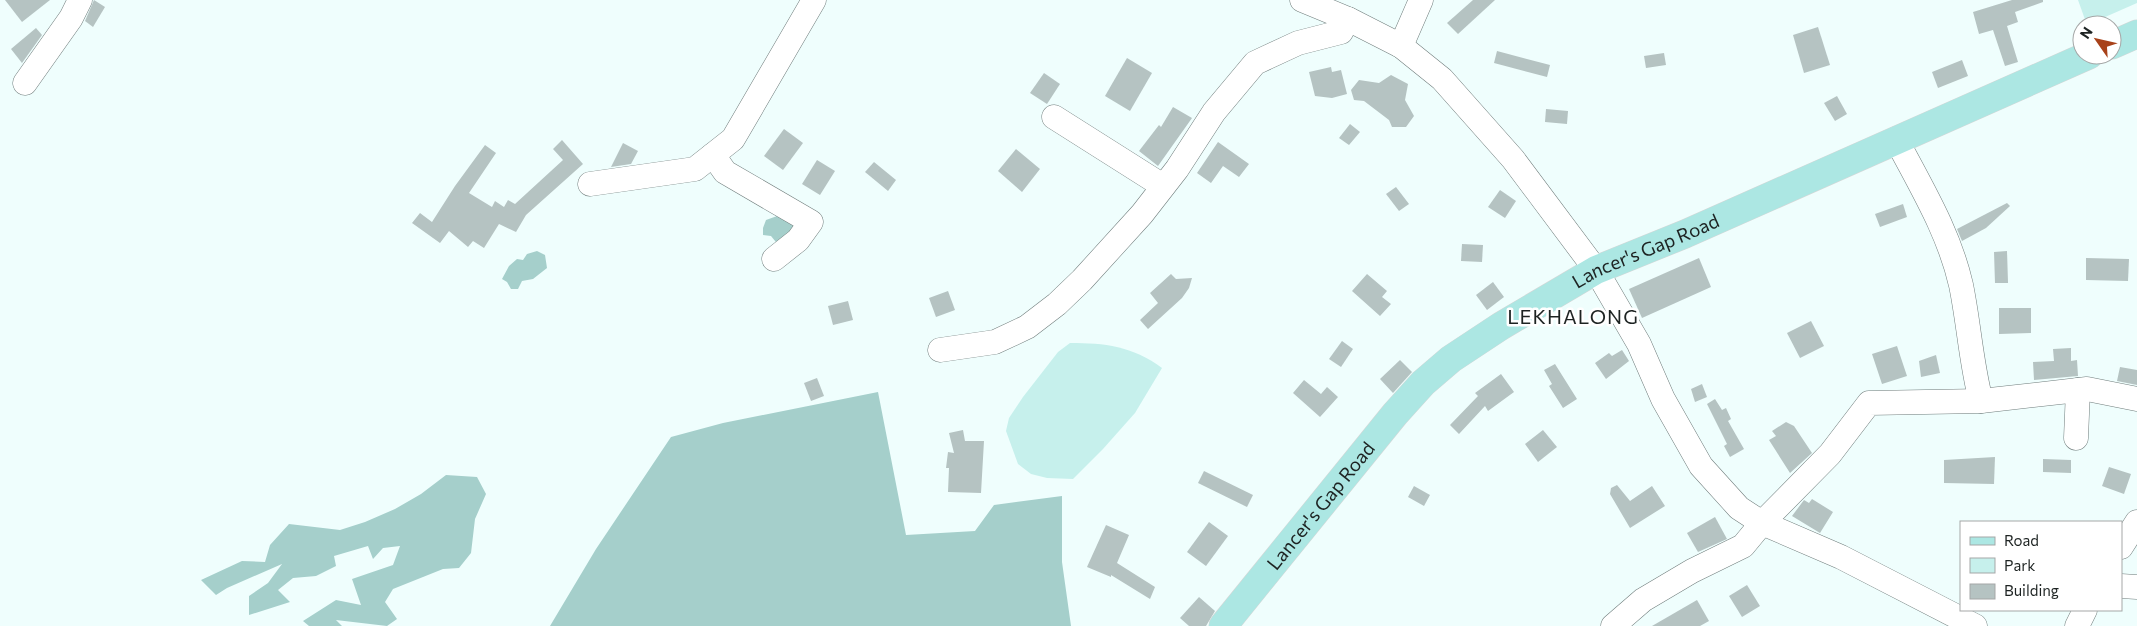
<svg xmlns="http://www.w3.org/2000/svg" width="2137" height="626" viewBox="0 0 2137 626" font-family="Commissioner,sans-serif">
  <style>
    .green { fill: #c6f0ec }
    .forest { fill: #a5cfcb }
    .building { fill: #b5c3c2 }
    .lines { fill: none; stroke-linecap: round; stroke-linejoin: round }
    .minor-casing { stroke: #707d7c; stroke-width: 25 }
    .major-casing { stroke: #d6d7d7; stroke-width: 29 }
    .minor { stroke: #fff; stroke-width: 24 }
    .major { stroke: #ace7e3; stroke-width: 28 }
    .labels { text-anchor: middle; stroke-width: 5; stroke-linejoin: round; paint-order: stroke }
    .street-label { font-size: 19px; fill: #1d2322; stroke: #fff }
    .neighbourhood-label { font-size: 20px; letter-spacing: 1px; fill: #1d2322; stroke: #fff }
  </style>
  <rect width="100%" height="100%" fill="#effefd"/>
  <g class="green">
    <path d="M 2078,0 L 2137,0 L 2137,3 L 2087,25 Z"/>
    <path d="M 1070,343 C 1105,343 1132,346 1162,368 L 1135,413 L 1103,449 L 1073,479 L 1047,478 L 1031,474 L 1018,464 L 1006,431 L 1009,418 L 1023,397 L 1058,352 Z"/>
  </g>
  <g class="forest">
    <path d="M 780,215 L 800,222 L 780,247 L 771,236 L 763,235 L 763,228 L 766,220 Z"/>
    <path d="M 537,251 L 545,255 L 547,268 L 533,279 L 522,281 L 518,289 L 511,289 L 507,282 L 502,279 L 509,266 L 517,259 L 523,260 L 527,254 Z"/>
    <path d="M 878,392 L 906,535 L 975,531 L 994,505 L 1062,496 L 1062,562 L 1071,626 L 550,626 L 596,549 L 671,437 L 723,423 Z"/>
    <path d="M 446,475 L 477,477 L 486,494 L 475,519 L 471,553 L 459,568 L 443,569 L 393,589 L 385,602 L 397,619 L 387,626 L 336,620 L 342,626 L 309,626 L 303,621 L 336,600 L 361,605 L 352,579 L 393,565 L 400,546 L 383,548 L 373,559 L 368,546 L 334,556 L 336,566 L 316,576 L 293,578 L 278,590 L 290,602 L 249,615 L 249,596 L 268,583 L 282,564 L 227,588 L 216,595 L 201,580 L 242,561 L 265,562 L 270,545 L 289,524 L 340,530 L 365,522 L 395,509 L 421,494 Z"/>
  </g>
  <g class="building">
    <path d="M 5,0 L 50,0 L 22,22 Z"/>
    <path d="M 94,0 L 105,7 L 93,27 L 85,21 Z"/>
    <path d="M 1473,0 L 1495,0 L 1458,34 L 1447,23 Z"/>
    <path d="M 2012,0 L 2043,0 L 2043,2 L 2015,12 L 2018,22 L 2007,26 L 2018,62 L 2005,66 L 1993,30 L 1979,34 L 1973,12 Z"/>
    <path d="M 1818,27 L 1830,65 L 1804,73 L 1793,35 Z"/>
    <path d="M 36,28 L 42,35 L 22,63 L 11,49 Z"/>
    <path d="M 1497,51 L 1550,65 L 1547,77 L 1494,63 Z"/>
    <path d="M 1664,53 L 1666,65 L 1646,68 L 1644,56 Z"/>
    <path d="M 1127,58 L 1152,73 L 1130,111 L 1105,96 Z"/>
    <path d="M 1962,60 L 1968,76 L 1938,88 L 1932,72 Z"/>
    <path d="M 1331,67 L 1332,72 L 1341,70 L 1347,94 L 1332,98 L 1315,96 L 1309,72 Z"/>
    <path d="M 1044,73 L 1060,84 L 1047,104 L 1030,93 Z"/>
    <path d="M 1391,75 L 1408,84 L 1405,100 L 1414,116 L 1406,127 L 1392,127 L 1389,120 L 1364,101 L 1354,100 L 1351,90 L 1359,80 L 1379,83 Z"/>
    <path d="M 1837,96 L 1847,114 L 1835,121 L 1824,103 Z"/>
    <path d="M 1173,107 L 1192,118 L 1158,166 L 1139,151 L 1159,125 L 1161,127 Z"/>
    <path d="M 1546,109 L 1568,111 L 1567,124 L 1545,122 Z"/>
    <path d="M 1350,124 L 1360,132 L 1349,145 L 1339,138 Z"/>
    <path d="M 784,129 L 803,143 L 783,170 L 764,156 Z"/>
    <path d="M 562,140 L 583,164 L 526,215 L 516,232 L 499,224 L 484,248 L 473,241 L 468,247 L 449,231 L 440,243 L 412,223 L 420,213 L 432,222 L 455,186 L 485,145 L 496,153 L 469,193 L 492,207 L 495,201 L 504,207 L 508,200 L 515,204 L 563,160 L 553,149 Z"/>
    <path d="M 1218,142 L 1249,164 L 1239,177 L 1223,166 L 1211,183 L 1197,173 Z"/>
    <path d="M 623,143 L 638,151 L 631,164 L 611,167 Z"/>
    <path d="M 1016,149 L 1040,169 L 1022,192 L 998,171 Z"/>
    <path d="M 817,160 L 835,171 L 820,195 L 802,184 Z"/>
    <path d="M 874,162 L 896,180 L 888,191 L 865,172 Z"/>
    <path d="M 1396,187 L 1409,204 L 1399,211 L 1386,194 Z"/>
    <path d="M 1500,190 L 1516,201 L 1505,218 L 1488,207 Z"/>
    <path d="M 2007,203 L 2010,206 L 1986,228 L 1962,241 L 1957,229 Z"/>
    <path d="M 1903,204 L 1907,217 L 1880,227 L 1875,214 Z"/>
    <path d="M 1462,244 L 1483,245 L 1482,262 L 1461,261 Z"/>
    <path d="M 2007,251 L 2008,283 L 1995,283 L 1994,252 Z"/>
    <path d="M 1699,258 L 1711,287 L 1642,318 L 1629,289 Z"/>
    <path d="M 2086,258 L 2129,259 L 2128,281 L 2086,280 Z"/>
    <path d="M 1171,274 L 1176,279 L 1192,278 L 1189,288 L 1182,298 L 1148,329 L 1140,320 L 1158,303 L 1150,293 Z"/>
    <path d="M 1367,274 L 1387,291 L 1382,297 L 1391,304 L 1380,316 L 1352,291 Z"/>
    <path d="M 1493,282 L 1504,297 L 1487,310 L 1476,295 Z"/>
    <path d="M 948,291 L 955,310 L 936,317 L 929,298 Z"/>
    <path d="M 848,301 L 853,320 L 833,325 L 828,306 Z"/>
    <path d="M 1999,308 L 2031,308 L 2031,333 L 1999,334 Z"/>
    <path d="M 1811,321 L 1824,346 L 1800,358 L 1787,333 Z"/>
    <path d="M 1342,341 L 1353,349 L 1341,367 L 1329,359 Z"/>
    <path d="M 1897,346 L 1907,376 L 1882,384 L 1872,354 Z"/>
    <path d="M 2071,348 L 2071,361 L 2077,360 L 2078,376 L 2034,380 L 2033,362 L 2054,361 L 2053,349 Z"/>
    <path d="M 1622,350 L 1629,361 L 1606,379 L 1595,363 L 1609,353 L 1612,356 Z"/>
    <path d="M 1936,355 L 1940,373 L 1921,377 L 1919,361 Z"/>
    <path d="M 1400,360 L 1412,372 L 1393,393 L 1380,379 Z"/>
    <path d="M 1555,364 L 1577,399 L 1563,408 L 1549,386 L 1552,384 L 1544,370 Z"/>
    <path d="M 2120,367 L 2137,370 L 2137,385 L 2117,381 Z"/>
    <path d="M 1501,374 L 1514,392 L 1488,411 L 1485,406 L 1459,434 L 1450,425 L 1478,396 L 1475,393 Z"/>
    <path d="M 817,378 L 824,396 L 811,401 L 804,383 Z"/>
    <path d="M 1304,380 L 1321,394 L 1327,387 L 1338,397 L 1320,417 L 1293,393 Z"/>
    <path d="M 1702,384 L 1707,397 L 1695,402 L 1691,389 Z"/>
    <path d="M 1715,399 L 1722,410 L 1726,408 L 1731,419 L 1728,421 L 1744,449 L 1730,457 L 1724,446 L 1727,444 L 1707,404 Z"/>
    <path d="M 1786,422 L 1794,426 L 1812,453 L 1790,473 L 1769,440 L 1776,436 L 1772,431 Z"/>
    <path d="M 963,430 L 965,441 L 984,441 L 981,493 L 948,492 L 949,468 L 946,468 L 948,452 L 954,453 L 949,433 Z"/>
    <path d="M 1543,430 L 1557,447 L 1538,462 L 1525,444 Z"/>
    <path d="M 1995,457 L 1994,484 L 1944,483 L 1944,460 Z"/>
    <path d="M 2043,459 L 2071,460 L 2071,473 L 2043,472 Z"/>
    <path d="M 2109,467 L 2131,474 L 2124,494 L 2102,486 Z"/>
    <path d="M 1204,471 L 1253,495 L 1247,507 L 1198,483 Z"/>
    <path d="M 1617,485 L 1630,501 L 1652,486 L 1665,506 L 1630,528 L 1610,494 L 1611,488 Z"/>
    <path d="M 1414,486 L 1430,495 L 1424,506 L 1408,497 Z"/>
    <path d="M 1812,499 L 1833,512 L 1820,533 L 1792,516 L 1804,500 L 1809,503 Z"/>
    <path d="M 1715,517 L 1727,539 L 1698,552 L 1687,533 Z"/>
    <path d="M 1209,522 L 1228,536 L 1206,566 L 1187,552 Z"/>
    <path d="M 1106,525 L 1129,535 L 1117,563 L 1155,587 L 1150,599 L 1111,575 L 1111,577 L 1087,567 Z"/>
    <path d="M 1747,585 L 1760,606 L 1742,617 L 1729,596 Z"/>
    <path d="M 1199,597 L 1215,611 L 1206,626 L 1189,626 L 1180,618 Z"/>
    <path d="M 1697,600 L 1709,621 L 1700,626 L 1652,626 Z"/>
  </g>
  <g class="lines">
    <g class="minor-casing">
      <g id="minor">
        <path d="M 1302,0 L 1348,19 L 1401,46 L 1442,79 L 1513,159 L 1596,270 L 1639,344 L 1663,399 L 1701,466 L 1739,508 L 1762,523 L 1743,546 L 1692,571 L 1643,600 L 1613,626"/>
        <path d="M 1401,46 L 1421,0"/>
        <path d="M 25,83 L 71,18 L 80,0"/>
        <path d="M 1054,117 L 1163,186"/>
        <path d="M 1896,139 C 1921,187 1949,232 1961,285 C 1969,324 1971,363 1981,401"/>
        <path d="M 713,155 L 725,172 L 811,222 L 798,240 L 774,259"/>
        <path d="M 590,184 L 695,169 L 733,139 L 814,0"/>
        <path d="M 940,350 L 995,342 L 1027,327 L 1057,304 L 1082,280 L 1142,214 L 1177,169 L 1214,112 L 1255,63 L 1298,43 L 1341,32 L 1348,19"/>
        <path d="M 2076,438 L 2078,390"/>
        <path d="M 2121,547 L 2137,522"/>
        <path d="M 2121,586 L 2137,587"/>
        <path d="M 1975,626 L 1841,557 L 1762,523 L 1830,454 L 1869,403 L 1981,401 L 2087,389 L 2137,399"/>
        <path d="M 2077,626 L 2085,610"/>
      </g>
    </g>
    <g class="major-casing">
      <g id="major">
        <path d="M 2112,45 L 2137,34"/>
        <path id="s1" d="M 1223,626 L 1395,414 L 1423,383 L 1451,359 L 1501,326 L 1596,270 L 1685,234 L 2089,55"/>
      </g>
    </g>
    <use href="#minor" class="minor"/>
    <use href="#major" class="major"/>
  </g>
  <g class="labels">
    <g class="street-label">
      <text dy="7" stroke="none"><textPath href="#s1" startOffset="575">Lancer's Gap Road</textPath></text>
      <text dy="7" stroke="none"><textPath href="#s1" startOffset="155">Lancer's Gap Road</textPath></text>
    </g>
    <g class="neighbourhood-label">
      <text x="1573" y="324">LEKHALONG</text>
    </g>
  </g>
  <rect x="1960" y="521" width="162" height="90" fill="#ffffff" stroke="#a5a7a7"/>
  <rect x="1970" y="537" width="25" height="8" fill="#ace7e3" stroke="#a5a7a7"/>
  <text x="2004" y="546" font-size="15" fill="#1d2322">Road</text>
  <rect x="1970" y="558" width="25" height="15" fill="#c6f0ec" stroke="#a5a7a7"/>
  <text x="2004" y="571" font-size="15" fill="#1d2322">Park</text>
  <rect x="1970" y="584" width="25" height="15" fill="#b5c3c2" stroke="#a5a7a7"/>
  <text x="2004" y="596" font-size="15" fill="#1d2322">Building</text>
  <g transform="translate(2097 40) rotate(304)"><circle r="24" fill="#ffffff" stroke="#a5a7a7"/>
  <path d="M0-4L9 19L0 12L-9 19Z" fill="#a8421a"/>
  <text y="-8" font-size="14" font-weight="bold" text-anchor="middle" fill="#1d2322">N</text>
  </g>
</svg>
